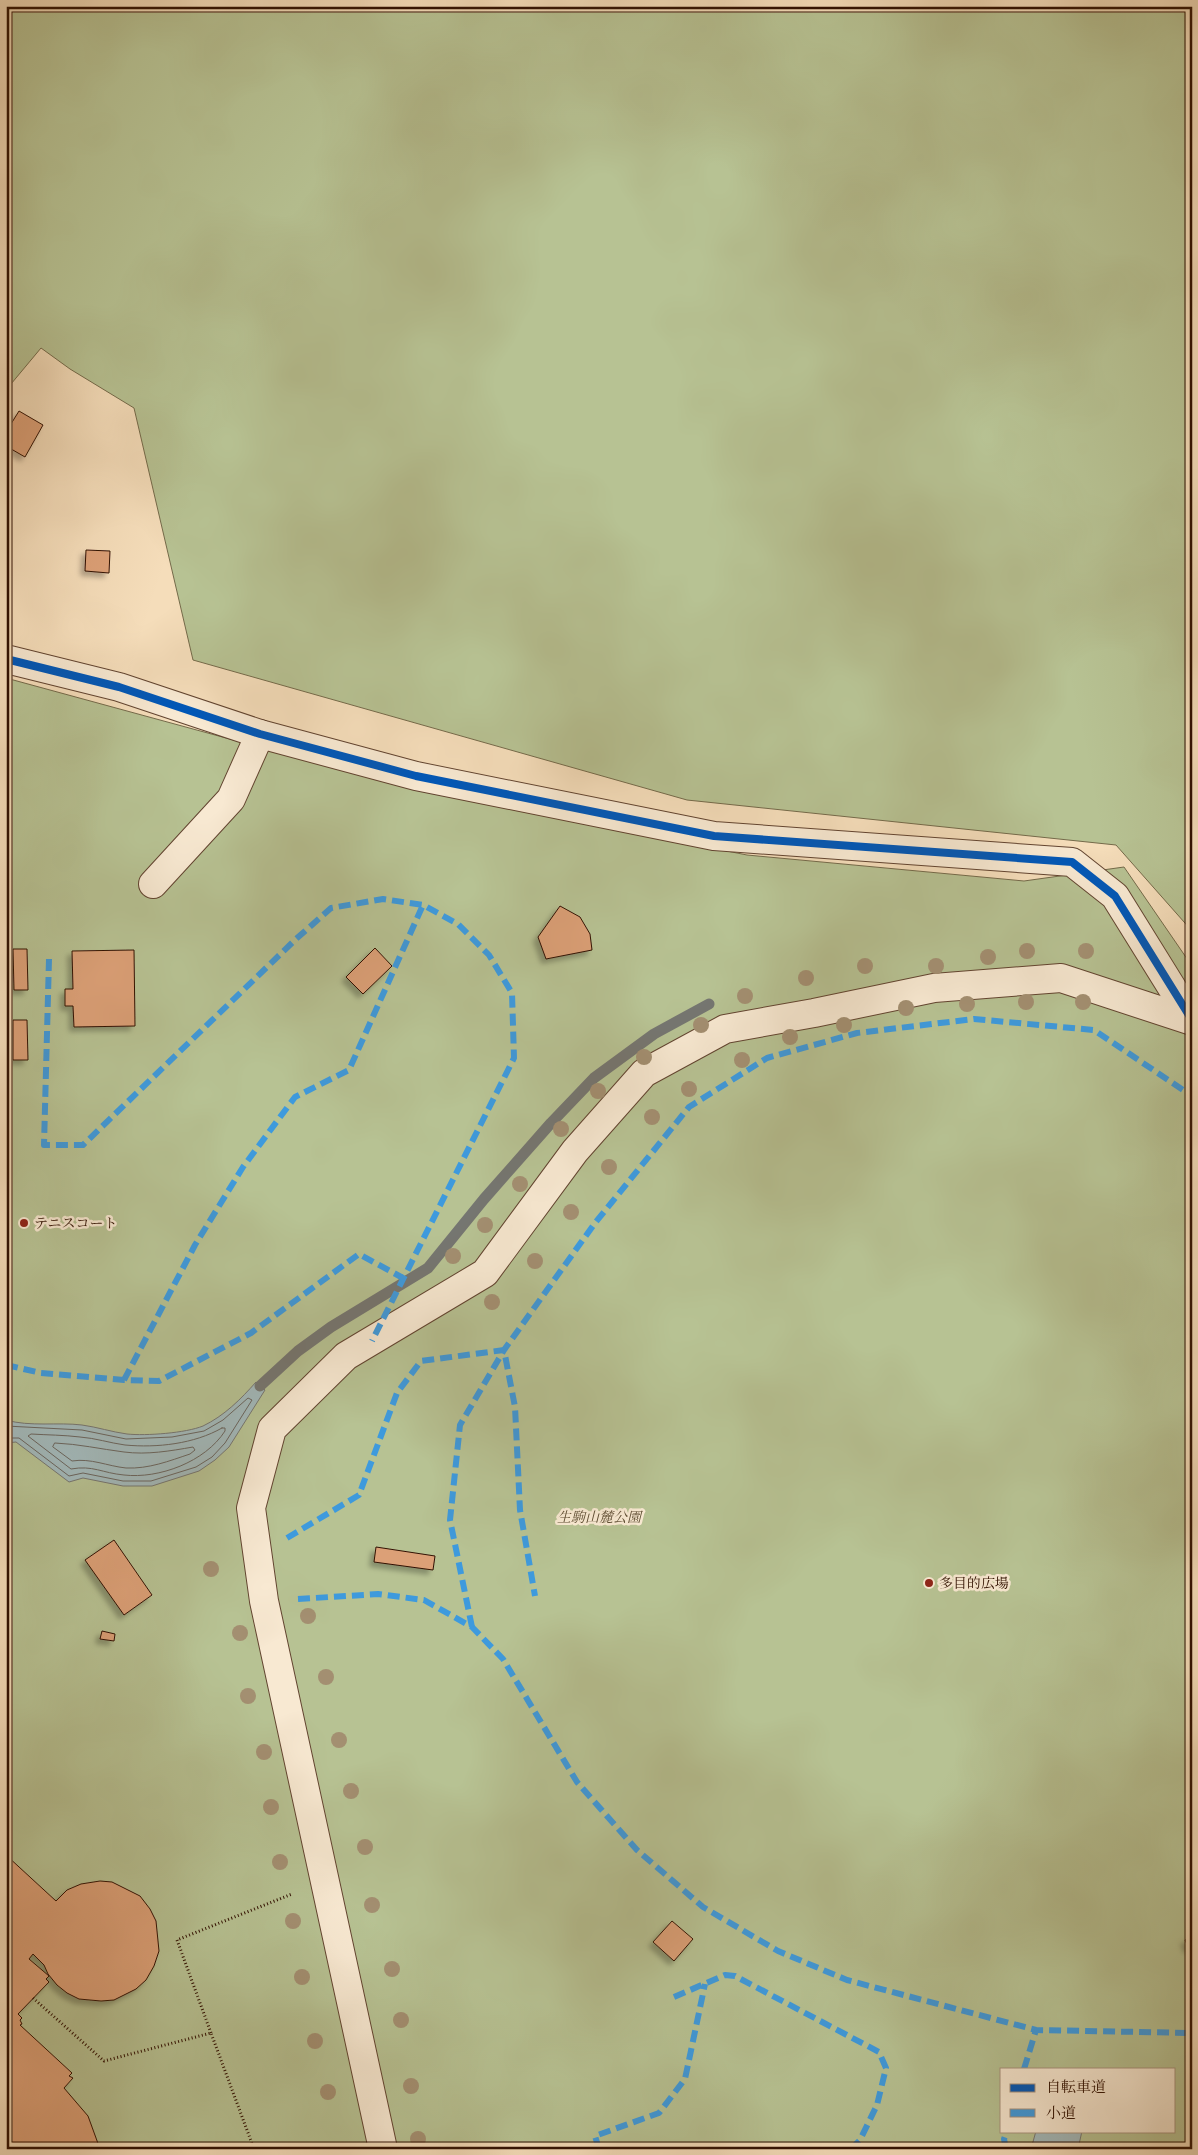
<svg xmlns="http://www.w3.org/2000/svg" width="1198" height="2155" viewBox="0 0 1198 2155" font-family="'IM FELL Great Primer','Noto Serif JP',serif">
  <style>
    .green { fill: #b7c293; stroke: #746a4a; fill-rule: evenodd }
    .water { fill: #a2b9bb; stroke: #757671 }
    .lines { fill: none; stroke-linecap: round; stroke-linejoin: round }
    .shore { stroke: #6a655e; stroke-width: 1 }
    .stream { stroke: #757671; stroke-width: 11 }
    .building { fill: #dca077; stroke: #311102; filter: url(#shadow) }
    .minor-casing { stroke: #624430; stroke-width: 30 }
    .path { stroke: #311102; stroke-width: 3; stroke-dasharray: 1 2.5; stroke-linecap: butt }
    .minor { stroke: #f8e9d2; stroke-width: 28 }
    .quiet { stroke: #3e9add; stroke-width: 6; stroke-dasharray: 12 6; stroke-linecap: butt }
    .cycleway-casing { stroke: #f8e9d2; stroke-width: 11 }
    .cycleway { stroke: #0057b8; stroke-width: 8 }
    .tree { fill: #a38f71 }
    .poi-dot { fill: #8f2418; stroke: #f8e9d2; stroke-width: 2 }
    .labels { text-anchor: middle; stroke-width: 5; stroke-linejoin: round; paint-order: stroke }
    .poi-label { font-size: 14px; fill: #311102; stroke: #f8e9d2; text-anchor: start }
    .park-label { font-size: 14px; font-style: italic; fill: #604f35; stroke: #f8e9d2 }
  </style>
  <defs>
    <filter id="shadow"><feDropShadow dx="-4.5" dy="4.5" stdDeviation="2.5" flood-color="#0004"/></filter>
  </defs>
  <rect width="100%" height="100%" fill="#f5ddba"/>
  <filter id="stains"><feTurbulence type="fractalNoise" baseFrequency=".004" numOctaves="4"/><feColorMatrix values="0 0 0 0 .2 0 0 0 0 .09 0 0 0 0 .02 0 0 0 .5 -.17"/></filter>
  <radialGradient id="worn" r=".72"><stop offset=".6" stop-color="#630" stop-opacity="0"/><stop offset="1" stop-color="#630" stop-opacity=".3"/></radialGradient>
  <g class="green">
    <path d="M 6,6 L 1192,6 L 1192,931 L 1116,845 L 687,800 L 193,660 L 134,408 L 70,369 L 41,348 L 6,390 Z"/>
    <path d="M 6,678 L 413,789 L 747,855 L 1024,881 L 1124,867 L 1192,966 L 1192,2149 L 6,2149 ZM 1002,2069 L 1174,2069 L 1174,2131 L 1002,2131 Z"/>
  </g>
  <g class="water">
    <path d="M 256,1382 L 265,1390 L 229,1447 L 215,1460 L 199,1471 L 152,1486 L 123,1486 L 83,1478 L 69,1482 L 16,1442 L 6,1443 L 6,1420 C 30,1427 58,1422 82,1425 C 97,1427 112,1432 127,1434 C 146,1436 186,1433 203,1426 C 224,1416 241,1399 256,1382 Z"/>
    <path d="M 1036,2131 L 1082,2131 L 1078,2149 L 1031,2149 Z"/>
  </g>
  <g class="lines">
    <g class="shore">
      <path d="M 6,1426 L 82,1430 L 126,1439 L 172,1437 L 204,1431 L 223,1420 L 248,1398 L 252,1400 L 225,1443 L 212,1457 L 196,1467 L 151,1481 L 123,1481 L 83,1473 L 69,1476 L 19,1438 L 6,1438"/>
      <path d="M 222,1428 L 225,1428 L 225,1431 C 205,1462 159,1479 124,1475 C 102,1473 93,1465 71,1469 L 28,1436 L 31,1434 C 47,1435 64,1435 80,1437 C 95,1438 110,1443 125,1445 C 157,1448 194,1444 222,1428 Z"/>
      <path d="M 55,1443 C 79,1444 100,1449 124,1452 C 147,1455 170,1451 193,1447 L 195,1450 L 190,1454 C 169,1461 149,1469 126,1468 C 107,1466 91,1458 72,1461 L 53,1447 Z"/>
    </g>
    <path class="stream" d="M 260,1386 L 298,1351 L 331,1327 L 428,1268 L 484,1199 L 551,1123 L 594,1078 L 654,1034 L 709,1004"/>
  </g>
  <g class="building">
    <path d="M 19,411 L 43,425 L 25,457 L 6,446 L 6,432 Z"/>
    <path d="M 86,550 L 110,551 L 109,573 L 85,571 Z"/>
    <path d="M 560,906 L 580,917 L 590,934 L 592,950 L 546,959 L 538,937 Z"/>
    <path d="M 375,948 L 392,966 L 363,994 L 346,977 Z"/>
    <path d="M 13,949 L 27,949 L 28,990 L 14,990 Z"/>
    <path d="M 134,950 L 135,1026 L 74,1027 L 73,1006 L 65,1006 L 65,989 L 73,989 L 72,951 Z"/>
    <path d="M 13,1020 L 27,1020 L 28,1060 L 13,1060 Z"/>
    <path d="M 114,1540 L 152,1595 L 124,1615 L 85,1560 Z"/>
    <path d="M 376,1547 L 435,1556 L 433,1570 L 374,1562 Z"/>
    <path d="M 102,1631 L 115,1634 L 114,1641 L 100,1639 Z"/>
    <path d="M 6,1855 L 56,1901 L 67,1890 L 81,1884 L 100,1881 L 112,1882 L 140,1896 L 150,1909 L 156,1921 L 159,1951 L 154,1966 L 146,1980 L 136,1989 L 114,2000 L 101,2001 L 79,1999 L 67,1993 L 57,1985 L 48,1974 L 44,1965 L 33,1954 L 29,1959 L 49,1976 L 46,1979 L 49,1982 L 18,2014 L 22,2018 L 20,2020 L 22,2024 L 20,2025 L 72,2073 L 69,2076 L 73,2078 L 64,2088 L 88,2116 L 100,2149 L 6,2149 Z"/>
    <path d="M 672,1921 L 693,1939 L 674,1961 L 653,1942 Z"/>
    <path d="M 1192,1937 L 1192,1948 L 1189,1949 L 1185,1940 Z"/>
  </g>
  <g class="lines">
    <g class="minor-casing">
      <g id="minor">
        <path d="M 6,659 L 119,687 L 260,734 L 416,776 L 714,836 L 1072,862 L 1115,896 L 1192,1020"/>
        <path d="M 153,884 L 231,799 L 260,734"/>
        <path d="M 383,2149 L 264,1601 L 251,1508 L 272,1429 L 346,1356 L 485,1273 L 575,1151 L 644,1073 L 725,1029 L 814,1013 L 934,988 L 1061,978 L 1192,1021"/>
      </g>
    </g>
    <g class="path">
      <path d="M 33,1998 L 104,2061 L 211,2033 L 254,2149"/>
      <path d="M 211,2033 L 177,1940 L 292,1894"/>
    </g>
    <use href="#minor" class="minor"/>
    <g class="quiet">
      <path d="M 49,959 L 44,1145 L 83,1145 L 296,939 L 331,908 L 383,899 L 423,905 L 458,924 L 489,955 L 512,993 L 514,1058 L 372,1341"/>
      <path d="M 6,1365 L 41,1373 L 124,1380 L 159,1381 L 251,1333 L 359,1254 L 403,1278"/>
      <path d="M 124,1380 L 195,1245 L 243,1167 L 295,1097 L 349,1070 L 423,905"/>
      <path d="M 287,1538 L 359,1495 L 397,1393 L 421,1361 L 504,1350 L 515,1407 L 520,1510 L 535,1596"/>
      <path d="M 298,1599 L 378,1594 L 424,1600 L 472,1627 L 503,1659 L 577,1782 L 637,1850 L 703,1907 L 778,1951 L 847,1980 L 1036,2030 L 1192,2033"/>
      <path d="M 472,1627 L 450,1520 L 460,1425 L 504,1350 L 595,1223 L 689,1107 L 767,1058 L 857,1033 L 974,1019 L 1094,1030 L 1192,1096"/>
      <path d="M 674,1997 L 725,1975 L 735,1976 L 879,2052 L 886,2068 L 877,2105 L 860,2140 L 851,2149"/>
      <path d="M 1024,2069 L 1036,2030"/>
      <path d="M 599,2149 L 595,2136 L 659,2113 L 685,2079 L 705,1984"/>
      <path d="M 1006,2149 L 1004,2139 L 1007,2131"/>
    </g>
    <g class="cycleway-casing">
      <path id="cycleway" d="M 6,659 L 119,687 L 260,734 L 416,776 L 714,836 L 1072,862 L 1115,896 L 1192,1020"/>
    </g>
    <use href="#cycleway" class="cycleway"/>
  </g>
  <g class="tree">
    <circle cx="1027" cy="951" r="8"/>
    <circle cx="1086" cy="951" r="8"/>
    <circle cx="988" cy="957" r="8"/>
    <circle cx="865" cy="966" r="8"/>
    <circle cx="936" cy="966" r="8"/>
    <circle cx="806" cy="978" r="8"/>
    <circle cx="745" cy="996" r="8"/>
    <circle cx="1026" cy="1002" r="8"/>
    <circle cx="1083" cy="1002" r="8"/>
    <circle cx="967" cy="1004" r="8"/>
    <circle cx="906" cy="1008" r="8"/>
    <circle cx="701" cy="1025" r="8"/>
    <circle cx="844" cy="1025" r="8"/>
    <circle cx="790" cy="1037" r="8"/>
    <circle cx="644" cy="1057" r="8"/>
    <circle cx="742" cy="1060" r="8"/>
    <circle cx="689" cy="1089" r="8"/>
    <circle cx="598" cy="1091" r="8"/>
    <circle cx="652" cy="1117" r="8"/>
    <circle cx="561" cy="1129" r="8"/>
    <circle cx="609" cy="1167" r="8"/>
    <circle cx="520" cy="1184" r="8"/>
    <circle cx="571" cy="1212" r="8"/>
    <circle cx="485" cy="1225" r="8"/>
    <circle cx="453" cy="1256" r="8"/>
    <circle cx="535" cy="1261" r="8"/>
    <circle cx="492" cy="1302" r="8"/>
    <circle cx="211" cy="1569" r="8"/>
    <circle cx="308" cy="1616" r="8"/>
    <circle cx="240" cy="1633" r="8"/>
    <circle cx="326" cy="1677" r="8"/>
    <circle cx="248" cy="1696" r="8"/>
    <circle cx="339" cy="1740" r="8"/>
    <circle cx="264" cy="1752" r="8"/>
    <circle cx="351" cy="1791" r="8"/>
    <circle cx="271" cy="1807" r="8"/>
    <circle cx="365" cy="1847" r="8"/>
    <circle cx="280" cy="1862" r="8"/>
    <circle cx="372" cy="1905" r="8"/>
    <circle cx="293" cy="1921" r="8"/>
    <circle cx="392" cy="1969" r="8"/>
    <circle cx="302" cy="1977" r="8"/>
    <circle cx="401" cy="2020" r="8"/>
    <circle cx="315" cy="2041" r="8"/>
    <circle cx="411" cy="2086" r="8"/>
    <circle cx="328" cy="2092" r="8"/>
    <circle cx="418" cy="2139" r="8"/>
  </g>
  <g class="poi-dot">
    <circle cx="24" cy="1223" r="5"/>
    <circle cx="929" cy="1583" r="5"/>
  </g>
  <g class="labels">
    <g class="poi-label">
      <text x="34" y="1228">テニスコート</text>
      <text x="939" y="1588">多目的広場</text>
    </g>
    <g class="park-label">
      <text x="599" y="1522">生駒山麓公園</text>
    </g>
  </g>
  <rect width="1198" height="2155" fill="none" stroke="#f5ddba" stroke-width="25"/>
  <rect x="8" y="8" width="1183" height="2140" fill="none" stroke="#311102" stroke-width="2.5"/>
  <rect x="12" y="12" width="1173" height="2130" fill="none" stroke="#311102"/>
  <rect x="1000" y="2068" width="175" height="65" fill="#f8e9d2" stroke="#a8937f"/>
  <rect x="1010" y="2084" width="25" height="8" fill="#0057b8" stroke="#a8937f"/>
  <text x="1046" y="2092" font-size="15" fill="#311102">自転車道</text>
  <rect x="1010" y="2109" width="25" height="8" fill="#3e9add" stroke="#a8937f"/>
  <text x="1046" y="2118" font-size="15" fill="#311102">小道</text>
  <rect width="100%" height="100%" filter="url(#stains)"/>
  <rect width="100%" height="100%" fill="url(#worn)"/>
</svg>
